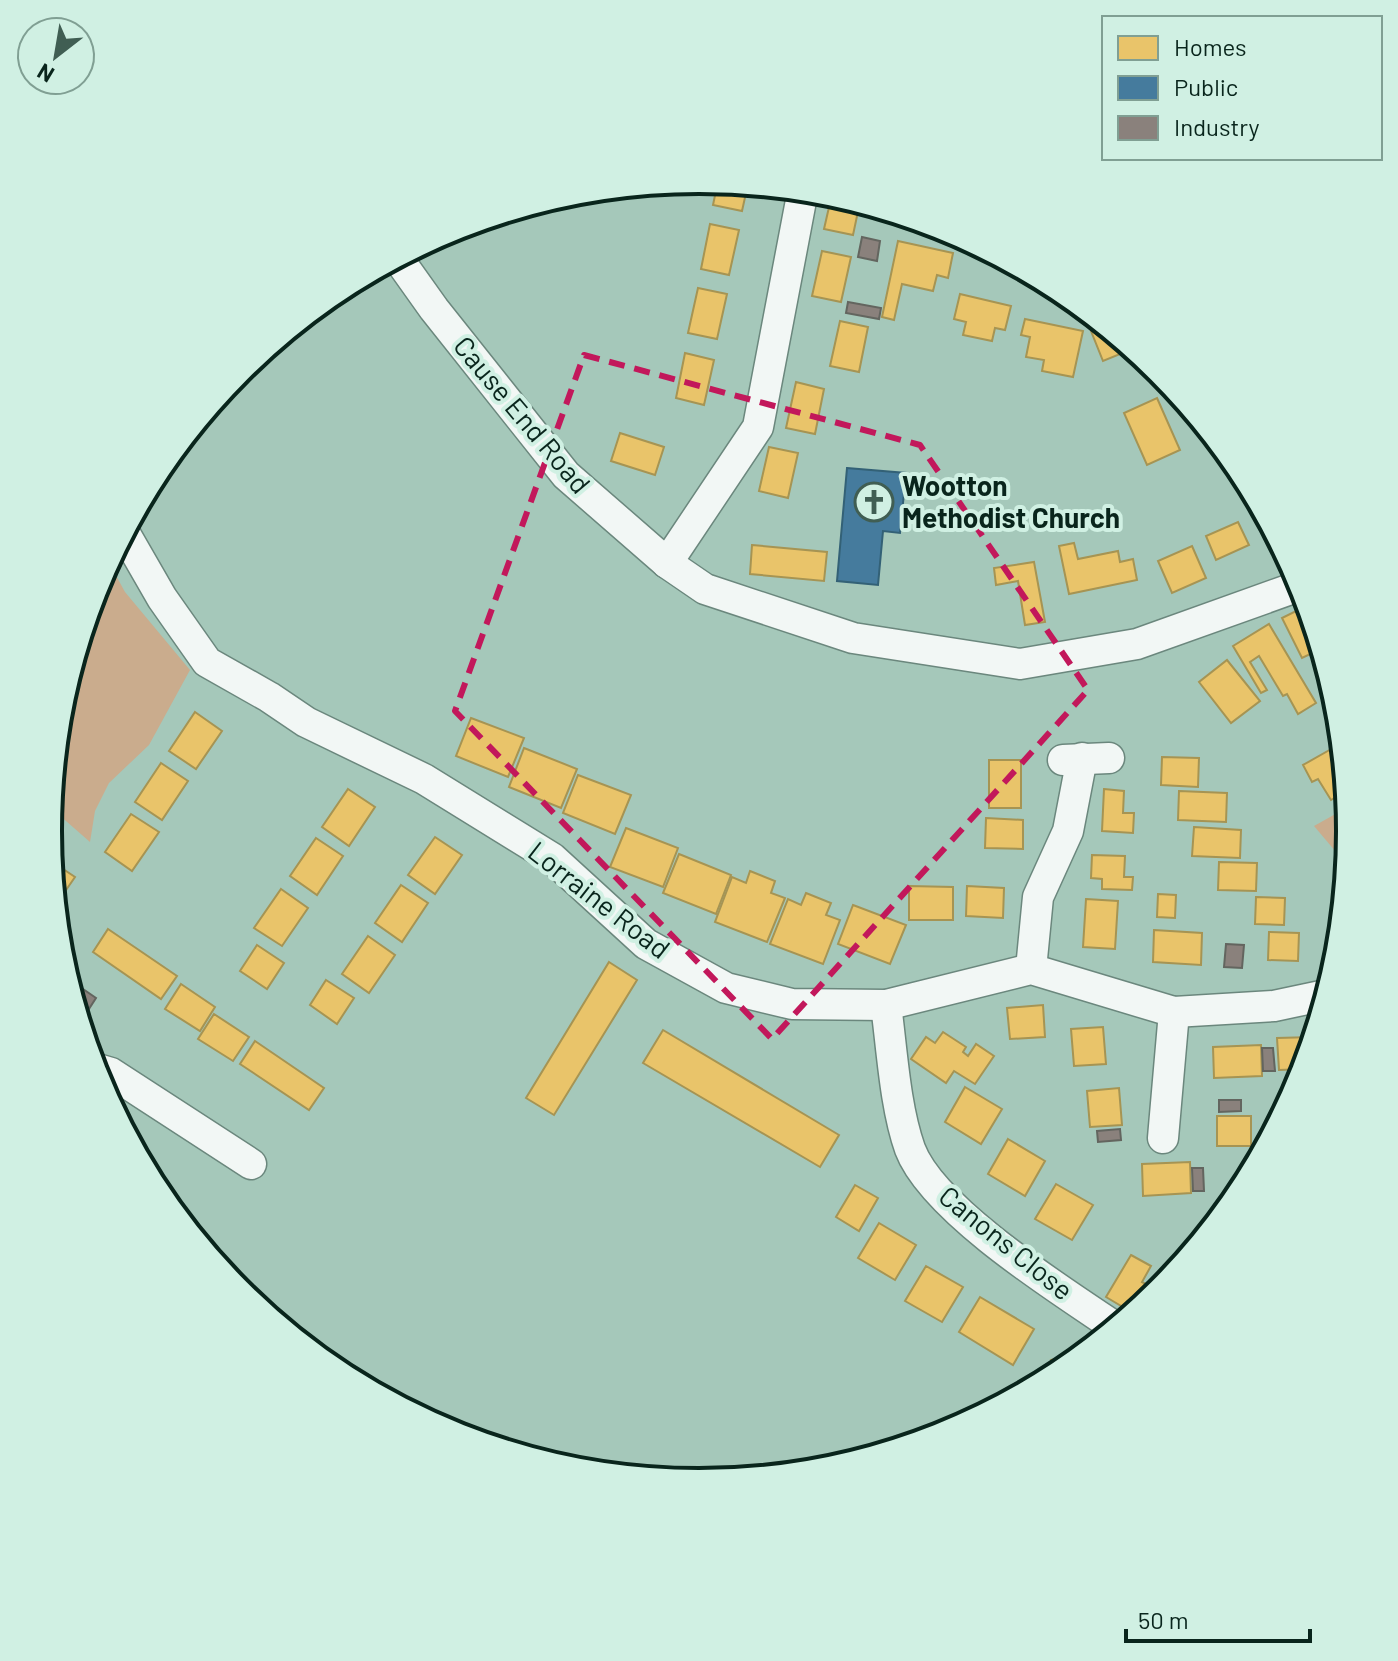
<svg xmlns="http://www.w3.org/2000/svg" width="1398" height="1661" viewBox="0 0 1398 1661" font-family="Barlow,sans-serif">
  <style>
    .green { fill: #caac8d }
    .homes { fill: #e9c46a; stroke: #a69453; stroke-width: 2 }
    .public { fill: #457b9d; stroke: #336176; stroke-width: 2 }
    .industry { fill: #8a817c; stroke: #63655f; stroke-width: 2 }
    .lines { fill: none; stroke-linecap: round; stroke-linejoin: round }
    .minor-casing { stroke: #6b877d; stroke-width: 33 }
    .minor { stroke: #f2f7f5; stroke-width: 30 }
    .marked { fill: none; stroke: #c2185b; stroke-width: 6; stroke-dasharray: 16 10; stroke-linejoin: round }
    .labels { text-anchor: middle; stroke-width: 8; stroke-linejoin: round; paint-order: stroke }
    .street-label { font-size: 28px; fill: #09251c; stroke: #d0f0e3 }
    .poi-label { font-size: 28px; font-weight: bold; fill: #09251c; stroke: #d0f0e3; text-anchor: start }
    .rim { fill: none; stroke: #09251c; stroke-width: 4 }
  </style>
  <rect width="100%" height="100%" fill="#a5c8ba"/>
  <g class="green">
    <path d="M 108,561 L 125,592 L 190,670 L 149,745 L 109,783 L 95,811 L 90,842 L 50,807 L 61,703 L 98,581 Z"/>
    <path d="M 1348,807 L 1350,831 L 1347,865 L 1314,826 Z"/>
  </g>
  <g class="homes">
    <path d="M 718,181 L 748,184 L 742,211 L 713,205 Z"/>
    <path d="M 832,194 L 860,202 L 853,235 L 824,229 Z"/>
    <path d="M 710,224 L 739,230 L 729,275 L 701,269 Z"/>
    <path d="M 898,241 L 953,253 L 948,278 L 937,275 L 933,291 L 902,284 L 894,320 L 882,317 Z"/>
    <path d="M 822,251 L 851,257 L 841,302 L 812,296 Z"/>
    <path d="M 698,288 L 727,294 L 717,339 L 688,333 Z"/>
    <path d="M 960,294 L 1011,306 L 1005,330 L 995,328 L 992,341 L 963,335 L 966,322 L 954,319 Z"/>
    <path d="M 1025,319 L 1083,331 L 1073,377 L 1042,371 L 1044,360 L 1026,357 L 1030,337 L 1021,335 Z"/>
    <path d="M 840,321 L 868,327 L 859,372 L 830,366 Z"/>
    <path d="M 1105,325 L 1128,345 L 1130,350 L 1103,361 L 1091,331 Z"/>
    <path d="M 685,353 L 714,360 L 704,405 L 676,398 Z"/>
    <path d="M 796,382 L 824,389 L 815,434 L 786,428 Z"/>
    <path d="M 1157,398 L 1180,450 L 1147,465 L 1124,413 Z"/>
    <path d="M 620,433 L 664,447 L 655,475 L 611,461 Z"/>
    <path d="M 769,447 L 798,453 L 788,498 L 759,491 Z"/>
    <path d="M 1267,520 L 1284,551 L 1279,553 L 1263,522 Z"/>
    <path d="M 1238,522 L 1249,545 L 1216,560 L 1206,536 Z"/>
    <path d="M 1074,543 L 1078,559 L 1118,551 L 1120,562 L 1133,559 L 1137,580 L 1069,594 L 1059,546 Z"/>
    <path d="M 752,545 L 827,552 L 824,581 L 750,574 Z"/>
    <path d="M 1192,546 L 1206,578 L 1172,593 L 1158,561 Z"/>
    <path d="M 1034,562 L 1045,622 L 1025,625 L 1018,581 L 996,585 L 994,568 Z"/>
    <path d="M 1298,610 L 1311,636 L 1316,633 L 1321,649 L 1302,658 L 1282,618 Z"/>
    <path d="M 1269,624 L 1316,703 L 1298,714 L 1287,694 L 1283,696 L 1259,656 L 1250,662 L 1267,690 L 1261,693 L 1233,646 Z"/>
    <path d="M 1227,660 L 1260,701 L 1231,723 L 1199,682 Z"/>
    <path d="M 195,712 L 222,731 L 196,769 L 169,751 Z"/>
    <path d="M 471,718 L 524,738 L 508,777 L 456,756 Z"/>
    <path d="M 524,748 L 577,769 L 561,808 L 509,787 Z"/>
    <path d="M 1333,748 L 1339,759 L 1343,757 L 1346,791 L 1331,800 L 1318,779 L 1312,782 L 1303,765 Z"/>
    <path d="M 1162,757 L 1199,758 L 1198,787 L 1161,785 Z"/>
    <rect x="989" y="760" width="32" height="48"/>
    <path d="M 161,763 L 188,781 L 162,820 L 135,802 Z"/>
    <path d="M 578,775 L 631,795 L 615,834 L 563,813 Z"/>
    <path d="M 348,789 L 375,807 L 349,846 L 322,827 Z"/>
    <path d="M 1104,789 L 1124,791 L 1123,813 L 1134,813 L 1133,833 L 1102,831 Z"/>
    <path d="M 1179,791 L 1227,793 L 1226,822 L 1178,820 Z"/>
    <path d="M 131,814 L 159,832 L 132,871 L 105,852 Z"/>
    <path d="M 986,818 L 1023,820 L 1023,849 L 985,848 Z"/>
    <path d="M 1194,827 L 1241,830 L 1240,858 L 1192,856 Z"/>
    <path d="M 626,828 L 678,848 L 663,887 L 610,867 Z"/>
    <path d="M 435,837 L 462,855 L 435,894 L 408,875 Z"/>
    <path d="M 316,838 L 343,856 L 317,895 L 290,876 Z"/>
    <path d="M 679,854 L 731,875 L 716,914 L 663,893 Z"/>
    <path d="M 1092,855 L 1125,856 L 1124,877 L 1133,877 L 1132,890 L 1102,889 L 1102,879 L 1091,878 Z"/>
    <path d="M 51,861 L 75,877 L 55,906 Z"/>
    <path d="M 1219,862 L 1257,863 L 1256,891 L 1218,890 Z"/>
    <path d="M 750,871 L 775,881 L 771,893 L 785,898 L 767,942 L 715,922 L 732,877 L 746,883 Z"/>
    <path d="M 401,885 L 428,903 L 402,942 L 375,923 Z"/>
    <path d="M 909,886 L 953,887 L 953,920 L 909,920 Z"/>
    <path d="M 967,886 L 1004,888 L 1003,918 L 966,916 Z"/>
    <path d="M 281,889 L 308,908 L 282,946 L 254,928 Z"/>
    <path d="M 806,893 L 831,903 L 826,915 L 840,920 L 823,964 L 770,944 L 788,899 L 801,905 Z"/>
    <path d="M 1158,894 L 1176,895 L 1175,918 L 1157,917 Z"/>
    <path d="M 1256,897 L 1285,898 L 1284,925 L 1255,924 Z"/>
    <path d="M 1086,899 L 1118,901 L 1115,949 L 1083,947 Z"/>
    <path d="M 853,905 L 906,925 L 890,964 L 838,944 Z"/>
    <path d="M 108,929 L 177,976 L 161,999 L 93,952 Z"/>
    <path d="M 1154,930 L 1202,933 L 1201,965 L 1153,962 Z"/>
    <path d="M 1269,932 L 1299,933 L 1298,961 L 1268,960 Z"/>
    <path d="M 368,936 L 395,955 L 369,993 L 342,974 Z"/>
    <path d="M 257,945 L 284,963 L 267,989 L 240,971 Z"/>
    <path d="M 609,962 L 637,980 L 554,1115 L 526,1098 Z"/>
    <path d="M 326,980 L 354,998 L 337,1024 L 310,1005 Z"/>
    <path d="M 181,984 L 215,1007 L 200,1031 L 165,1009 Z"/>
    <path d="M 1043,1005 L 1045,1037 L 1010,1039 L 1007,1008 Z"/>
    <path d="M 214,1014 L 249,1037 L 233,1061 L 198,1039 Z"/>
    <path d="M 1103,1027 L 1106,1064 L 1074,1066 L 1071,1029 Z"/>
    <path d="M 663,1030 L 839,1135 L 820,1167 L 643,1063 Z"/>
    <path d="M 943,1032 L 966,1047 L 963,1052 L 968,1056 L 976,1044 L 994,1056 L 975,1084 L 954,1071 L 946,1083 L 911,1059 L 926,1037 L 935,1043 Z"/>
    <path d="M 1313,1037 L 1304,1069 L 1279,1070 L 1277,1038 Z"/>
    <path d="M 255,1041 L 324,1088 L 309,1110 L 240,1064 Z"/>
    <path d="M 1261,1045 L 1262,1076 L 1214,1078 L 1213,1047 Z"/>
    <path d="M 965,1087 L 1002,1109 L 981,1144 L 945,1122 Z"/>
    <path d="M 1119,1088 L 1122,1125 L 1090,1127 L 1087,1091 Z"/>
    <rect x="1217" y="1116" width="34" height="30"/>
    <path d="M 1008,1139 L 1045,1161 L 1025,1196 L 988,1174 Z"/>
    <path d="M 1190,1162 L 1191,1193 L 1143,1196 L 1142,1164 Z"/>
    <path d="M 1056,1184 L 1093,1205 L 1072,1240 L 1035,1219 Z"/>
    <path d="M 855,1185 L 878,1198 L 859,1231 L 836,1217 Z"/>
    <path d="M 879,1223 L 916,1245 L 895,1280 L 858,1258 Z"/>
    <path d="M 1131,1255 L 1151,1266 L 1142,1282 L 1159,1291 L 1133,1313 L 1106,1297 Z"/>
    <path d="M 926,1266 L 963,1287 L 942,1322 L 905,1301 Z"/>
    <path d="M 980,1297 L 1034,1329 L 1013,1365 L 959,1332 Z"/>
    <path d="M 1081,1352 L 1082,1355 L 1055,1375 L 1051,1360 Z"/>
  </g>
  <path class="public" d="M 847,468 L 906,473 L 900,533 L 883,531 L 878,585 L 837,581 Z"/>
  <g class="industry">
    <path d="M 862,237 L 880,241 L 877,261 L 858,257 Z"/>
    <path d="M 848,302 L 881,308 L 879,319 L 846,313 Z"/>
    <path d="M 1226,944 L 1244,945 L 1242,968 L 1224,967 Z"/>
    <path d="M 67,978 L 96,998 L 85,1015 L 76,1009 Z"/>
    <path d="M 1262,1048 L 1273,1048 L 1275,1071 L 1263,1071 Z"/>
    <path d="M 1219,1100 L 1241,1100 L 1241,1111 L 1219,1112 Z"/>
    <path d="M 1120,1129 L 1121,1140 L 1098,1142 L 1097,1131 Z"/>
    <path d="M 1192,1168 L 1203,1168 L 1204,1191 L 1193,1191 Z"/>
  </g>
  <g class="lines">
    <g class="minor-casing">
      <g id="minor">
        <path d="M 397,257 L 434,309 L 566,475 L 667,563 L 705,589 L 853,638 L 1020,664 L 1137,644 L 1302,585"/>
        <path d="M 124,532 L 162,598 L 207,662 L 269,697 L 306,722 L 424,779 L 552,858 L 646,944 L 726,988 L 792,1004 L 886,1005 L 1031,969 L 1174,1012 L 1274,1006 L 1326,995"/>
        <path d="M 667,563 L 758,427 L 803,190"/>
        <path d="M 1063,760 L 1109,758"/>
        <path d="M 1031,969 L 1038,897 L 1068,831 L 1082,758"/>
        <path d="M 886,1005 C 892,1050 895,1107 910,1149 C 933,1210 1060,1290 1115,1327"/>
        <path d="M 94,1068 L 111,1073 L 251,1164"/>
        <path d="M 1163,1138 L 1174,1012"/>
      </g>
    </g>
    <use href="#minor" class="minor"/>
  </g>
  <path class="marked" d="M 584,355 L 920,445 L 1088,690 L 772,1039 L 455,711 Z"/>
  <defs>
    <g id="church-ring" transform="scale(2)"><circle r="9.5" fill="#d0f0e3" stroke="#405e53" stroke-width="1.5"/><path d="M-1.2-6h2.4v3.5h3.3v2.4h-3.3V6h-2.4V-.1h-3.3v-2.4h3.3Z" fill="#405e53"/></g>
  </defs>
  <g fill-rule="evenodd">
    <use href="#church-ring" x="874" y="502"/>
  </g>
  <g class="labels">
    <g class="street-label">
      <text transform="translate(522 415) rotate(50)" y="10">Cause End Road</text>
      <text transform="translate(599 900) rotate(38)" y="10">Lorraine Road</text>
      <text transform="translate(1006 1243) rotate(39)" y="10">Canons Close</text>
    </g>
    <g class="poi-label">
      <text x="902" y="496">Wootton<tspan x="902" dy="32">Methodist Church</tspan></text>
    </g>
  </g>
  <path d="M0 0H1398V1661H0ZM62 831a637 637 0 1 1 1274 0a637 637 0 1 1-1274 0Z" fill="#d0f0e3" fill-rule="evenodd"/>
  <path class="rim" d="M62 831a637 637 0 1 1 1274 0a637 637 0 1 1-1274 0Z"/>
  <rect x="1102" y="16" width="280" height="144" fill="#d0f0e3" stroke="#809f93" stroke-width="2"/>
  <rect x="1118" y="36" width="40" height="24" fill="#e9c46a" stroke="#809f93" stroke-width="2"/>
  <text x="1174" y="56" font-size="24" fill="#09251c">Homes</text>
  <rect x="1118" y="76" width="40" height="24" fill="#457b9d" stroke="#809f93" stroke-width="2"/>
  <text x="1174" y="96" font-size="24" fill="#09251c">Public</text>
  <rect x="1118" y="116" width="40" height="24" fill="#8a817c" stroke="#809f93" stroke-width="2"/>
  <text x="1174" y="136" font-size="24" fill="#09251c">Industry</text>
  <g transform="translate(56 56) rotate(211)"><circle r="38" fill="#d0f0e3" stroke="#809f93" stroke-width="2"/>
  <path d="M0-6L14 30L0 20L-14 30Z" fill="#405e53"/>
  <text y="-12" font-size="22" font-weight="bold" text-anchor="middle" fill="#09251c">N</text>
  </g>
  <path d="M1126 1629v12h184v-12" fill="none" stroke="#09251c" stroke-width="4"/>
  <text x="1138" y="1629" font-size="24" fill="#09251c" stroke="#d0f0e3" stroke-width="6" paint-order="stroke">50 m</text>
</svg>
